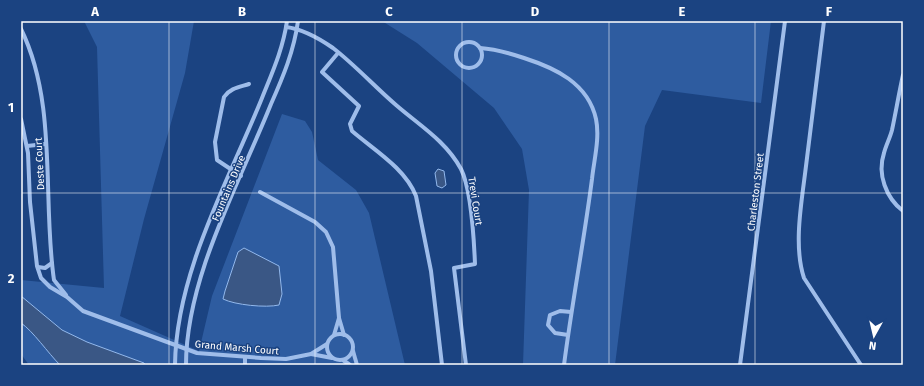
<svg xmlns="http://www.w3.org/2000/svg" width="924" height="386" viewBox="0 0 924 386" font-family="'Fira Sans',sans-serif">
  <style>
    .green { fill: #2e5ca0 }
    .water { fill: #3a5785; stroke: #92b8ec }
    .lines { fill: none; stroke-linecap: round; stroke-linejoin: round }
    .minor { stroke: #9fbdea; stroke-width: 4 }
    .grid { fill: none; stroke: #fff; stroke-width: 1; stroke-opacity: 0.55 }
    .labels { text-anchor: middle; stroke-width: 3; stroke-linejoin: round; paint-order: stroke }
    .street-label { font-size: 10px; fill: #fff; stroke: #1b4381 }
    .neatline { fill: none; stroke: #fff; stroke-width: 1.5 }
    .grid-label { font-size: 13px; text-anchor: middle; font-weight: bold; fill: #fff }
  </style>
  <rect width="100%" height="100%" fill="#1b4381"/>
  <g class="green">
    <path d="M 84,21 L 194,21 L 185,73 L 144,219 L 120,316 L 199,351 L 212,296 L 282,114 L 305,121 L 312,132 L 318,160 L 356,190 L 369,213 L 405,365 L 29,365 L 21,354 L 21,280 L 104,288 L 97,47 Z"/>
    <path d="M 382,21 L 771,21 L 761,103 L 662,90 L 645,126 L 615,365 L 523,365 L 529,190 L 522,149 L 494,108 L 417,43 Z"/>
  </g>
  <g class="water">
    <path d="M 438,169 L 444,171 L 446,185 L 442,188 L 437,186 L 435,173 Z"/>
    <path d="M 244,248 L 279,266 L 282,294 L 279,305 C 266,308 235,305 223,299 L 225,291 L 238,252 Z"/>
    <path d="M 21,296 L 62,330 L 87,342 L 144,363 L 145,365 L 60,365 C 48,353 33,331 21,323 Z"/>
  </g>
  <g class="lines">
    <g class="minor">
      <path d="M 824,21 C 818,69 812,118 806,166 C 802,200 793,245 804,278 L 861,365"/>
      <path d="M 286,27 C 302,29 320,39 333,48 C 355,65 375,87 396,105 C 419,125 446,141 461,169 C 471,189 474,240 475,264 L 454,268 L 466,365"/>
      <path d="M 21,29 C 58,104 42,199 54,280 L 66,295"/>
      <circle cx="469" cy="55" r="13"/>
      <path d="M 480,48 C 495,49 509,53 524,58 C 555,68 588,83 596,119 C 600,138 594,160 592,179 C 584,241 572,303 564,365"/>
      <path d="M 338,53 L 322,72 L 359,106 L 350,124 L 352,131 C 374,150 405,168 416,196 L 431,271 L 442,365"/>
      <path d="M 903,75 C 899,93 896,111 892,130 C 890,138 886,145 884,153 C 877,174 886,198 903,211"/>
      <path d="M 21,119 L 28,153 L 30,202 L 37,266 L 41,278 L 50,287 L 67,297 L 83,311 L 197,353 L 261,358 L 286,359 L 311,354 L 327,344"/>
      <path d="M 27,146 L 45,144"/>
      <path d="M 241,176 L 217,160 L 215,142 L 224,97 C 230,88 240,87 249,84"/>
      <path d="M 260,192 L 315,222 L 326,232 L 333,247 L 339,318 L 344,335"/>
      <path d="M 38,267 L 45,268 L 52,263"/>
      <circle cx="340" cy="347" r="13"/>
      <path d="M 334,335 L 339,318"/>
      <path d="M 568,335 L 555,333 L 548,325 L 550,315 L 560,311 L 571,312"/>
      <path d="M 353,351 L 357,365"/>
      <path d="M 311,354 L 332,358"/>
      <path d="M 343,360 L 350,365"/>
      <path d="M 175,365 C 176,273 228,182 262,98 C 272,73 283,49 287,21"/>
      <path d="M 186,365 C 186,278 239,184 271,104 C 283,77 294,51 298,21"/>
      <path d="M 245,365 L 245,357"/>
      <path d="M 740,365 L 785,21"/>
    </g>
  </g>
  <path class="grid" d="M 169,21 L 169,365M 315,21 L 315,365M 462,21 L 462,365M 609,21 L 609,365M 755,21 L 755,365M 21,193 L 903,193"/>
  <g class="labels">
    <g class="street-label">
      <text transform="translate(39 164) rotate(-93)" y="4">Deste Court</text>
      <text transform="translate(228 188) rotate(-67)" y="4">Fountains Drive</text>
      <text transform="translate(755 192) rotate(-83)" y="4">Charleston Street</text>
      <text transform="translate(476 201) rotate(81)" y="4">Trevi Court</text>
      <text transform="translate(237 347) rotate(5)" y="4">Grand Marsh Court</text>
    </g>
  </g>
  <rect width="924" height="386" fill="none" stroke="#1b4381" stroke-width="44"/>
  <g transform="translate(874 336) rotate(188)" stroke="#1b4381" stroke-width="3" paint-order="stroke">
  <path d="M0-3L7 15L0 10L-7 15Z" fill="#ffffff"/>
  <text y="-6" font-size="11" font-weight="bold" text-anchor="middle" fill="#ffffff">N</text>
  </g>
  <rect x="22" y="22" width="880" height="342" class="neatline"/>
  <g class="grid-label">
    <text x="95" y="16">A</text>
    <text x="242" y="16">B</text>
    <text x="389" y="16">C</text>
    <text x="535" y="16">D</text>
    <text x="682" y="16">E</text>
    <text x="829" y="16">F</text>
    <text x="11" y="112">1</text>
    <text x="11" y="283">2</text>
  </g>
</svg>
